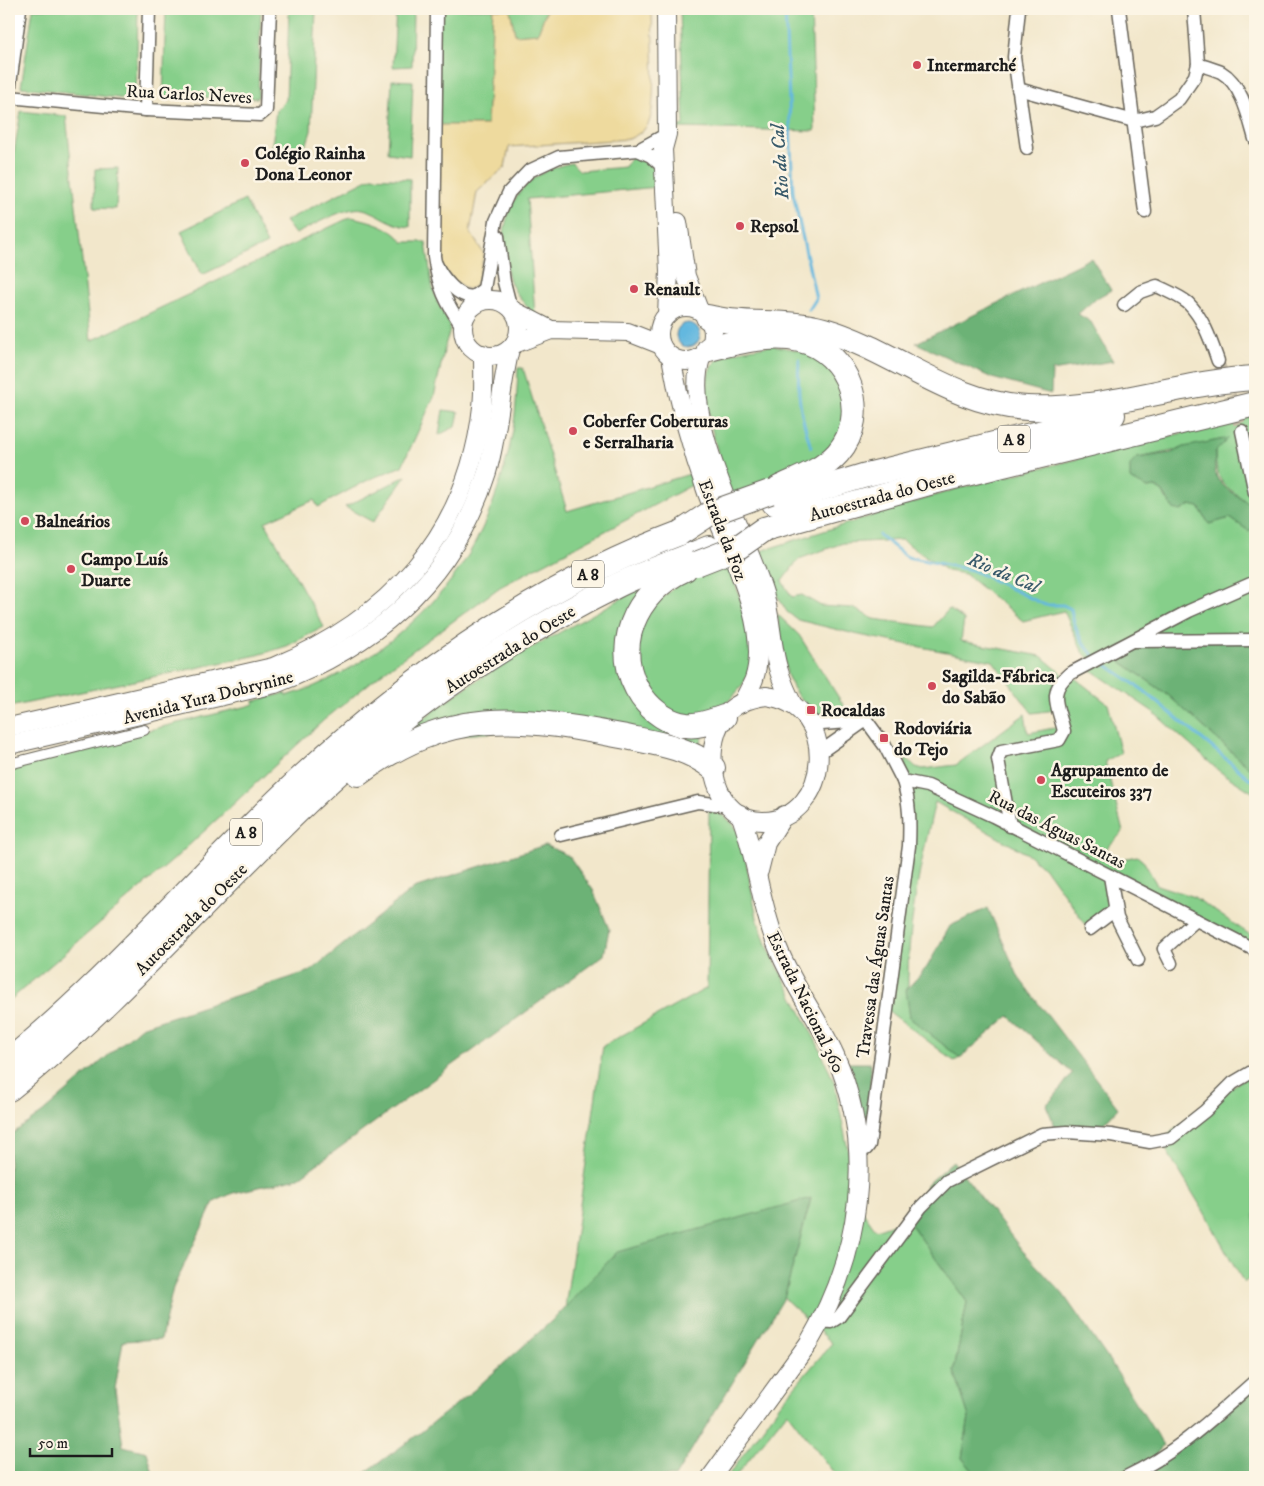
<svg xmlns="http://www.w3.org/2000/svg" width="1264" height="1486" viewBox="0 0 1264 1486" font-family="'IM FELL DW Pica',serif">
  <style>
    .green { fill: #86cf8a; stroke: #517653 }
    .forest { fill: #6cb276; stroke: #446749 }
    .sand { fill: #eeda9e; stroke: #857b5d }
    .water { fill: #63b8df; stroke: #406a7e }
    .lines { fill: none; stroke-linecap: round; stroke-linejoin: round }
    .stream { stroke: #63b8df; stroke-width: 3 }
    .minor-tunnel { stroke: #c7bea8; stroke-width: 12; stroke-dasharray: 12 6; stroke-linecap: butt }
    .pedestrian-casing { stroke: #676359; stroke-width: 12 }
    .minor-casing { stroke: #676359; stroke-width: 15 }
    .secondary-casing { stroke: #676359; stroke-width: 20 }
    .motorway-casing { stroke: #676359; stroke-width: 26 }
    .pedestrian { stroke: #fff; stroke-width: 10 }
    .minor { stroke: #fff; stroke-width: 12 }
    .secondary { stroke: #fff; stroke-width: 18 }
    .motorway { stroke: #fff; stroke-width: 24 }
    .motorway-bridge-casing { stroke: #676359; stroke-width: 26; stroke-linecap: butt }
    .motorway-bridge { stroke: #fff; stroke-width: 24 }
    .poi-dot { fill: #d1495b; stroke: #fcf5e5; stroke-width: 2 }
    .labels { text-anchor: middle; stroke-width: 5; stroke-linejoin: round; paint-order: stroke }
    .shield { fill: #fcf5e5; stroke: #5f5d58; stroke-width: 1 }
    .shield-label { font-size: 16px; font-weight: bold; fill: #1c1c1c }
    .poi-label { font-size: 18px; font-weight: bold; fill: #1c1c1c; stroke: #fcf5e5; text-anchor: start }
    .street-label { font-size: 18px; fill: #1c1c1c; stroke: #fcf5e5 }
    .water-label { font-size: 19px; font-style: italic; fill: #385a6a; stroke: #fcf5e5 }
  </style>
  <rect width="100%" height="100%" fill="#fcf5e5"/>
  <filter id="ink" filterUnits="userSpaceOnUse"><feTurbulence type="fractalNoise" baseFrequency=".02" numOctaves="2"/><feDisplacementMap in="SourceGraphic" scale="10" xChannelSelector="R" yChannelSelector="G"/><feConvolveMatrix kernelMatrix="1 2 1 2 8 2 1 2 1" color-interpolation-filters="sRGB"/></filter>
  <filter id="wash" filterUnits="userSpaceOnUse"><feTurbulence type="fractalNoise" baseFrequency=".0096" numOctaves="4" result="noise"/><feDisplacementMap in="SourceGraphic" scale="20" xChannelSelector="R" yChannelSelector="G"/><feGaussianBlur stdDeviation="1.12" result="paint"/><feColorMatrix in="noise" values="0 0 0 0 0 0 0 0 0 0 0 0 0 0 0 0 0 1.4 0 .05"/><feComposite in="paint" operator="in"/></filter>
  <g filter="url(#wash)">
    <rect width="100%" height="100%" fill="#f2e7cb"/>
    <g class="green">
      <path d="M 33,9 L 138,9 L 136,100 L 21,87 Z"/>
      <path d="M 166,9 L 261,9 L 258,98 L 163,97 Z"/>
      <path d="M 289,9 L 316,9 L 311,131 L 307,143 L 284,157 L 274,153 L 272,147 L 276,110 L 286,100 Z"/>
      <path d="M 396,9 L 413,9 L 412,66 L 393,67 Z"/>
      <path d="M 437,9 L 493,9 L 487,125 L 435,125 Z"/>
      <path d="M 510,9 L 547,9 L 538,33 L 515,35 Z"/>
      <path d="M 680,9 L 811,9 L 815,131 L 676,128 L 684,124 Z"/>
      <path d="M 392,80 L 413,81 L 410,156 L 388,153 Z"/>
      <path d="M 21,111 L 66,116 L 91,341 L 351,217 C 368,220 392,226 403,242 L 426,242 L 432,285 L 438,303 L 449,323 L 450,331 L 446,342 L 434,397 L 402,466 L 368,480 L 318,507 L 314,500 L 265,522 L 324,627 L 287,646 L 258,655 L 9,707 L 9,182 Z"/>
      <path d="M 631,157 C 651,161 656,166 658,187 L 527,199 L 535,316 C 526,305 515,295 510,281 C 492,227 512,173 572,163 L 580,171 L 625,167 Z"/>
      <path d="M 118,168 L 116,209 L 94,208 L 95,169 Z"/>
      <path d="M 372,177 L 410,179 L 410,227 C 391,226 380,213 363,209 C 347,205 311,227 295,234 L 285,221 Z"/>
      <path d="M 245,200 L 267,244 L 202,275 L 181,231 Z"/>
      <path d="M 772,345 L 816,354 L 844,387 L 844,431 L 818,461 L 731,497 C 723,469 693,386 714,363 C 726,350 755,349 772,345 Z"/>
      <path d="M 518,368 L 523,368 L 567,511 L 690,474 L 694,484 L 500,587 L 382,673 L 324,720 L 172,861 L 9,1001 L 9,764 L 248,706 L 254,704 L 254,701 L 286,693 L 286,696 C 359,676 442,609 476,541 C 492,510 504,474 511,440 C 516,416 517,392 518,368 Z"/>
      <path d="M 443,410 L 459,412 L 456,426 L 439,435 Z"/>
      <path d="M 1255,415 L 1255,512 C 1233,483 1216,495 1215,452 L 1228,438 C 1197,445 1168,453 1137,458 L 1134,480 L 1147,488 L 1155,487 L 1163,492 L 1166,499 L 1181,511 L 1190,505 L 1199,507 L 1209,524 L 1230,518 L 1249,531 L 1255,526 L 1255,640 L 1109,653 L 1168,695 L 1255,773 L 1255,794 L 1219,771 L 1152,711 L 1085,666 L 1092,662 L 1082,651 L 1064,611 L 1023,621 L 965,574 L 947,571 L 902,540 L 843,543 L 799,559 L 782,581 L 792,597 L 802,595 L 821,606 L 853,608 L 874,619 L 933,627 L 949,609 L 964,620 L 961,641 L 1041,656 L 1066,677 L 1071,675 L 1108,704 L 1121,753 L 1105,761 L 1123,832 L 1100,855 L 1113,861 L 1137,856 L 1144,862 L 1157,885 L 1194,897 L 1255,938 L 1255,950 L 1111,876 L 1115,910 L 1089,929 L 1048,872 L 1029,855 L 935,802 C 919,870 902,949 910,1018 L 960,1058 L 954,1061 L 887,1010 L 909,846 L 903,781 L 906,758 L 916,767 L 923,769 L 956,765 L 1025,714 L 1028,733 L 1059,727 L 1056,710 L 1032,713 L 993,661 L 859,635 L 798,620 L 787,612 L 772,587 L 761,551 L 956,489 Z"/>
      <path d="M 406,476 L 373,522 L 345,507 Z"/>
      <path d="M 727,561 C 737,588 758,644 749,672 C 744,686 733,697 722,707 C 712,716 687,719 675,713 C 659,705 642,684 640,666 C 639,659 636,651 637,644 C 645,598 688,575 727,561 Z"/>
      <path d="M 648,584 L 621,677 L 704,734 L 699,747 L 594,723 L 391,742 L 462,690 L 513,658 Z"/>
      <path d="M 777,614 L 799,635 L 851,717 L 826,720 L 817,717 L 797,695 L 787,675 Z"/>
      <path d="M 709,809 C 724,815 734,822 741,836 L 757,918 L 766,944 L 819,1047 L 834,1082 L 848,1150 L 848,1190 L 876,1230 L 907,1219 L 967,1302 L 954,1371 L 969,1417 L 962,1458 L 978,1477 L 837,1477 L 787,1412 L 735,1477 L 727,1477 L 781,1403 L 832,1343 L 784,1298 L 811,1199 L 565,1308 L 603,1046 L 707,988 Z"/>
      <path d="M 1255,1070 L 1255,1273 L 1244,1283 L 1203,1210 L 1160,1140 Z"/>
    </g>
    <g class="forest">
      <path d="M 1091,258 L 1111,290 L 1095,299 L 1078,314 L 1091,322 L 1113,361 L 1052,371 L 1051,394 L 992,378 L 916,343 Z"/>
      <path d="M 1229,438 L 1215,452 C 1215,462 1213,475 1221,483 C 1237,501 1255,496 1255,526 L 1249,531 L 1230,518 L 1209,524 L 1199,507 L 1190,505 L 1181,511 L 1173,509 L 1163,492 L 1156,487 L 1147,488 L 1130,479 L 1130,465 L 1137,458 L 1171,453 L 1184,447 Z"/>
      <path d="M 1255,640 L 1255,773 L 1168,695 L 1109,653 L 1130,641 Z"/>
      <path d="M 545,845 L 569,856 L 593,890 L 609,929 L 604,955 L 298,1178 L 233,1193 L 214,1202 L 173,1288 L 161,1339 L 123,1341 L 115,1389 L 123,1446 L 147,1452 L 154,1477 L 9,1477 L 9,1136 L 43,1112 L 141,1027 L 310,971 L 414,888 Z"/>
      <path d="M 988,908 L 1019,978 L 1118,1108 L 1094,1134 L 1058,1133 L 1046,1105 L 1055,1096 L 1072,1073 L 1009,1016 L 960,1058 L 910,1018 L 906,990 L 927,967 L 950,926 Z"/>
      <path d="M 848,1063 L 871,1063 L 869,1124 L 863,1125 L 853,1073 Z"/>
      <path d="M 953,1161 L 1022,1250 L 1063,1294 L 1113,1366 L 1163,1445 L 1145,1467 L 1255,1381 L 1255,1477 L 978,1477 L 962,1458 L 969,1417 L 954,1371 L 967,1302 L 907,1219 L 928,1183 Z"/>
      <path d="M 811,1198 L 784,1298 L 675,1477 L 359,1477 L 420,1433 L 474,1390 L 556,1317 L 617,1252 Z"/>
    </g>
    <path class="sand" d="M 493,9 L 510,9 L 515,35 L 538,33 L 547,9 L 652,9 C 652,32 657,104 649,122 C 645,131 637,135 629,139 L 509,147 L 505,167 L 477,192 L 470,232 L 484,254 L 477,282 L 473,288 L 466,289 L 452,278 L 434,256 L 435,125 L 487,125 Z"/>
    <circle class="water" cx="688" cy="335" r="12"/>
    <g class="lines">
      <g class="stream">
        <path d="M 785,9 L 793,193 L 816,299 L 809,310"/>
        <path d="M 799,360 C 797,396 800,413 811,447"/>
        <path d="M 879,535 L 907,557 L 972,570 L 1045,605 L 1063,605 L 1071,609 C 1074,629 1081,642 1094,656"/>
        <path d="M 1102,662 L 1143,690 L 1255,783"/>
      </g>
    </g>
  </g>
  <g filter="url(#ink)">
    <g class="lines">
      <path class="minor-tunnel" d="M 1218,361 L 1242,431"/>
      <g class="pedestrian-casing">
        <path id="pedestrian" d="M 9,764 L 144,730"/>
      </g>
      <g class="minor-casing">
        <g id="minor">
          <path d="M 437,9 L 434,256 C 438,287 446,303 464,329"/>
          <path d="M 1019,9 L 1014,57 L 1027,148"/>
          <path d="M 1119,9 L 1145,212"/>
          <path d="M 1198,64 C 1206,67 1214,69 1221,72 C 1242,84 1249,118 1255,139"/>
          <path d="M 1018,89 L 1134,121 L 1155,116 L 1179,99 L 1195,76 L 1198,64 L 1194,9"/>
          <path d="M 9,92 L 20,9"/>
          <path d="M 9,97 L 146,110 L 260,115 L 266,110 L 270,9"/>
          <path d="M 146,110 L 149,9"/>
          <path d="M 638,150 L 651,156 L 664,168"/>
          <path d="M 498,236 L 504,282 L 511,309"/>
          <path d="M 436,264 C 441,276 459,300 474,296 L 484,289"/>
          <path d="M 485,301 L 484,289 L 496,221 L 509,192 L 529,171 L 559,157 L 638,150 L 667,134"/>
          <path d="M 1124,305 L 1140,292 L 1157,286 C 1167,291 1180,296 1188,303 C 1204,319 1211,341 1218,361"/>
          <path d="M 1242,431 L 1255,493"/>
          <path d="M 1133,641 L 1255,640"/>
          <path d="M 866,720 L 885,746 L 903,781 L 928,786 L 993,816 L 1255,950"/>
          <path d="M 810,722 L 822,724 L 863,721"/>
          <path d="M 819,753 L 866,720"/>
          <path d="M 1010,826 L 998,759 L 1001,751 L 1059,740 L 1064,731 C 1058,706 1047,692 1069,674 L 1189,611 L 1255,582"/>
          <path d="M 561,835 L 698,802 L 730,806"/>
          <path d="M 1110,876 L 1117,918 L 1138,960"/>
          <path d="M 1090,929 L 1115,910"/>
          <path d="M 1171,963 L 1164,949 L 1196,920"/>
          <path d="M 858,1151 L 866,1149 L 869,1145 L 909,846 C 910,823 910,803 903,781"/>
          <path d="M 821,1321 L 831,1322 L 839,1317 L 921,1207 L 947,1181 L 1042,1134 L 1067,1132 L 1111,1135 L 1150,1142 L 1171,1138 L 1205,1111 L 1233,1083 L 1255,1070"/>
          <path d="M 1126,1477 C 1178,1452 1212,1419 1255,1381"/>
        </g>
      </g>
      <g class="secondary-casing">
        <g id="secondary">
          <path d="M 666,9 L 667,134 L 663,149 L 669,271 L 667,315"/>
          <path d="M 678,222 L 686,276 L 699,310"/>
          <circle cx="491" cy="328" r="28"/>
          <circle cx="686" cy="334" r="27"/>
          <path d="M 514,311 L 551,330"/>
          <path d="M 514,344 L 551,330 L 628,332 L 661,345"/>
          <path d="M 671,357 C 679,403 691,449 707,493 C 725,543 772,625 754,679 C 751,687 746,695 742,703"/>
          <path d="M 701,358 C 681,422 745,530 764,593 C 771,616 771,640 777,664 C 780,678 786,690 792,703"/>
          <path d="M 766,696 C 842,705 831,819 764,821 C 714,822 700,752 724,717 C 733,704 751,698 766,696 Z"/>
          <path d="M 9,727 L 273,667 C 388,620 468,535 482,407 C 484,390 483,372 483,354"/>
          <path d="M 9,745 L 275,684 C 377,645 454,578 487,472 C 499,431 500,389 510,349"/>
          <path d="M 759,871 L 766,843 L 784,815"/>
          <path d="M 711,1477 L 808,1344 C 860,1256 877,1151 835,1055 C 818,1018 793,986 778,948 C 760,905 757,858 740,814"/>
        </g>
      </g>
      <g class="motorway-casing">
        <g id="motorway">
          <path d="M 708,317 C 746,327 785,319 824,330 C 894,350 951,404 1027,408 C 1104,412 1179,382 1255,378"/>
          <path d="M 709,349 C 737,342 772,333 800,340 C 849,351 871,415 838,453 C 822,471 800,478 779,488"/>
          <path d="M 774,503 L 863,476 L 1113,415"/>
          <path d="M 764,529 L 933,482 L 1255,404"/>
          <path d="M 685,569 C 635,591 609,650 642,697 C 653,712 669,723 686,725 C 699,727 712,721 724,717"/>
          <path d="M 358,774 C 448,707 519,716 621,736 C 654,743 686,746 713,768"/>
          <path d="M 9,1061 C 107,981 191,883 282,796 C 396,686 531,589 680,533"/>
          <path d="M 9,1089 C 130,993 228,872 343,769 C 425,696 519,634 618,585 C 647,571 679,560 709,548"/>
        </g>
      </g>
      <use href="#pedestrian" class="pedestrian"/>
      <use href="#minor" class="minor"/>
      <use href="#secondary" class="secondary"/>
      <use href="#motorway" class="motorway"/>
      <g class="motorway-bridge-casing">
        <g id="motorway-bridge">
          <path d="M 680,533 L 709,514 L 770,492"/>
          <path d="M 696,564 L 737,548 L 764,529"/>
        </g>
      </g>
      <use href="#motorway-bridge" class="motorway-bridge"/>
    </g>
  </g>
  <g class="poi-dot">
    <circle cx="917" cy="65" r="5"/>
    <circle cx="245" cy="163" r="5"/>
    <circle cx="740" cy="226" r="5"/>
    <circle cx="634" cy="289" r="5"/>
    <circle cx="573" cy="431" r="5"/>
    <circle cx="25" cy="521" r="5"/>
    <circle cx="71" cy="569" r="5"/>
    <circle cx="932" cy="686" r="5"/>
    <rect x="806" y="705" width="10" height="10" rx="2.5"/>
    <rect x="879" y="733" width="10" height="10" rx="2.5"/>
    <circle cx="1041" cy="780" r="5"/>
  </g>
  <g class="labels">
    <g class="shield">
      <rect x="998" y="425.5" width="32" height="27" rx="4"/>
      <rect x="572" y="560.5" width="32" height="27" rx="4"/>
      <rect x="230" y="818.5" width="32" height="27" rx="4"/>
    </g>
    <g class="shield-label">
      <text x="1014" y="445">A 8</text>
      <text x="588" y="580">A 8</text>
      <text x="246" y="838">A 8</text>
    </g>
    <g class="poi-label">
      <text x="927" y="71">Intermarché</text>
      <text x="255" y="159">Colégio Rainha<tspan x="255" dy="21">Dona Leonor</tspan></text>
      <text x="750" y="232">Repsol</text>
      <text x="644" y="295">Renault</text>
      <text x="583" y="427">Coberfer Coberturas<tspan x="583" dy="21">e Serralharia</tspan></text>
      <text x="35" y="527">Balneários</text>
      <text x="81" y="565">Campo Luís<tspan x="81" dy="21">Duarte</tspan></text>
      <text x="942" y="682">Sagilda-Fábrica<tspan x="942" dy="21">do Sabão</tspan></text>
      <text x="821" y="716">Rocaldas</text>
      <text x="894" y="734">Rodoviária<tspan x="894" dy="21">do Tejo</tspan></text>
      <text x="1051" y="776">Agrupamento de<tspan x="1051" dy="21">Escuteiros 337</tspan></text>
    </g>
    <g class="street-label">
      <text transform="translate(189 94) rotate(3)" y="6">Rua Carlos Neves</text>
      <text transform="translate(882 496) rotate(-15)" y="6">Autoestrada do Oeste</text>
      <text transform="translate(723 530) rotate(69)" y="6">Estrada da Foz</text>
      <text transform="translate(510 649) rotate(-32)" y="6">Autoestrada do Oeste</text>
      <text transform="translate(208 697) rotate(-14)" y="6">Avenida Yura Dobrynine</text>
      <text transform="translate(1057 829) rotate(27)" y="6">Rua das Águas Santas</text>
      <text transform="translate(191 919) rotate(-45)" y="6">Autoestrada do Oeste</text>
      <text transform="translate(875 967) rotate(-82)" y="6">Travessa das Águas Santas</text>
      <text transform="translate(806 1002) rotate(64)" y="6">Estrada Nacional 360</text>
    </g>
    <g class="water-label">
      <text transform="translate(779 162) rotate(-94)" y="7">Rio da Cal</text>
      <text transform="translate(1004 572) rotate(23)" y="7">Rio da Cal</text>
    </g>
  </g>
  <rect width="1264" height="1486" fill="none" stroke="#fcf5e5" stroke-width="30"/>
  <path d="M30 1448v8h82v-8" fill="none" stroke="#1c1c1c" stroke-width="2.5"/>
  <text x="38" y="1448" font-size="15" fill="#1c1c1c" stroke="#fcf5e5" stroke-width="4" paint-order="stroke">50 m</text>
</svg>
